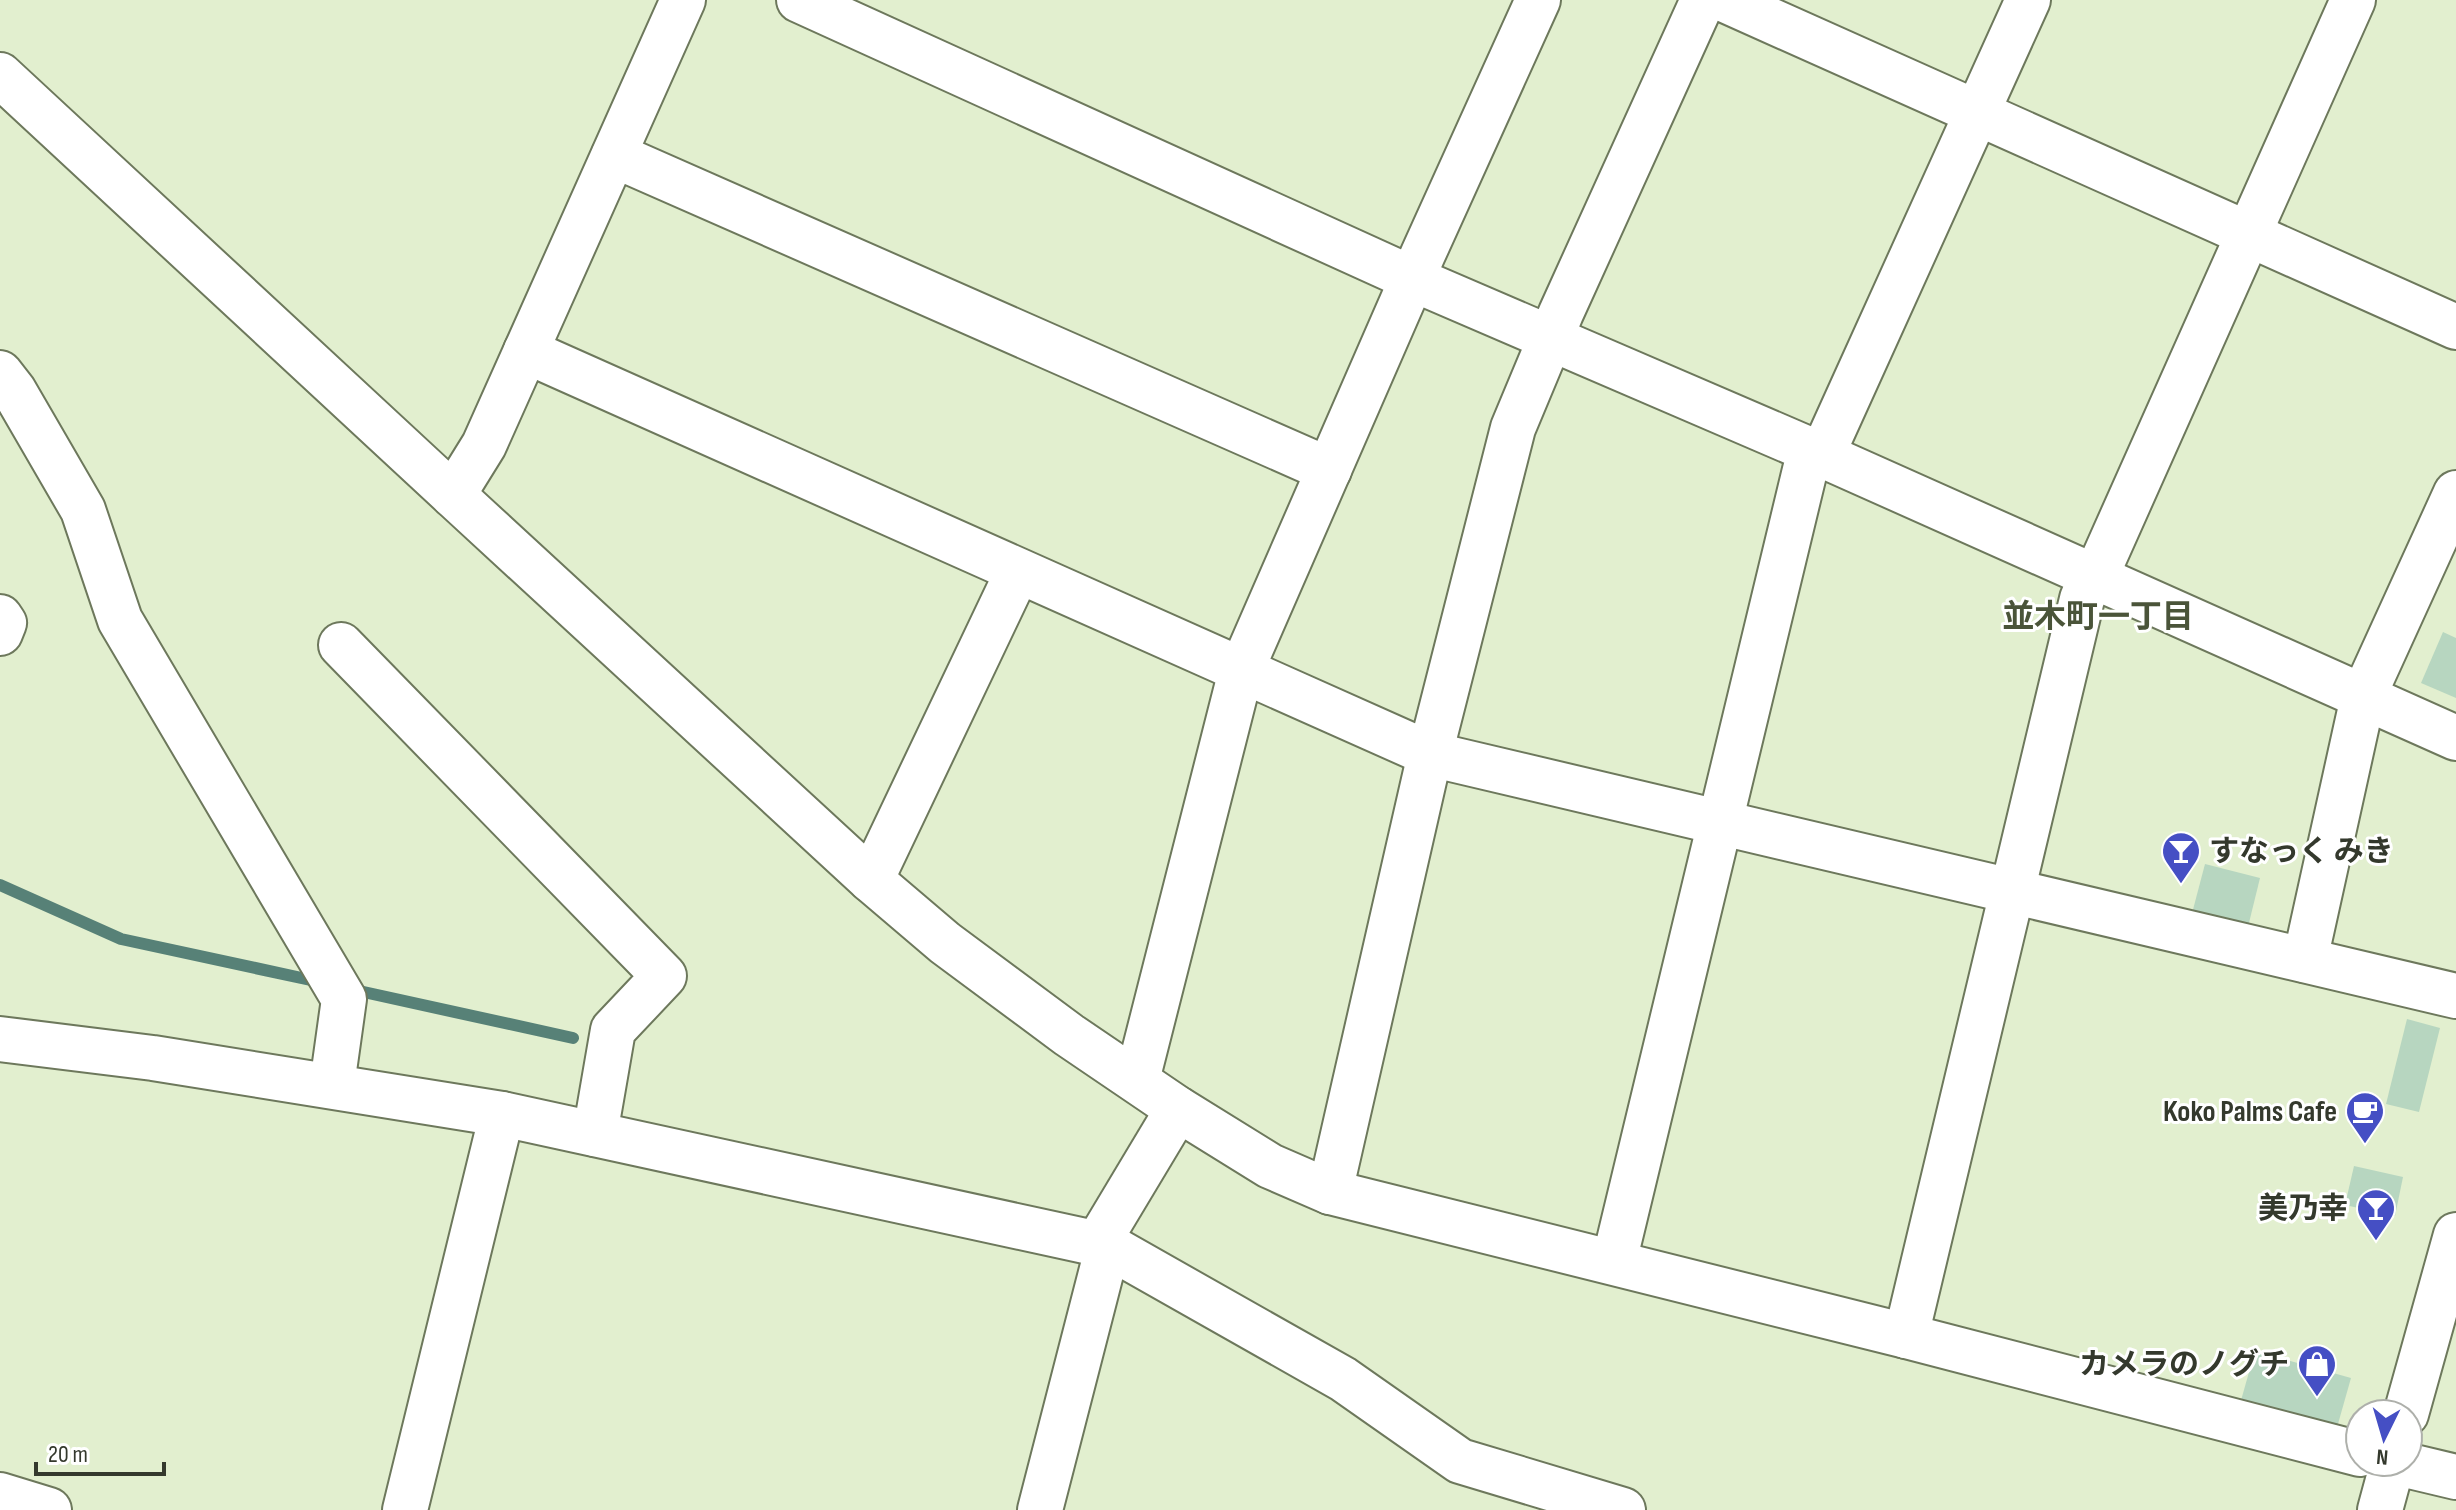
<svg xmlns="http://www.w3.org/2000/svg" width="2456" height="1510" viewBox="0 0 2456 1510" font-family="'Sofia Sans Condensed','Noto Sans JP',sans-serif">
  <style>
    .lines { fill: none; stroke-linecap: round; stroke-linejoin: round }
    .stream { stroke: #578177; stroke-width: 12 }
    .building { fill: #b7d6c0 }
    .street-casing { stroke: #6d785c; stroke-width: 48 }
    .secondary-casing { stroke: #6d785c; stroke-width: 48 }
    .street { stroke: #fff; stroke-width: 44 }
    .secondary { stroke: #fff; stroke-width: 44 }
    .labels { text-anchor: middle; stroke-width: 6; stroke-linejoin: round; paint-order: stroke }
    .poi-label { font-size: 30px; font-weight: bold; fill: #34392d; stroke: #fff; text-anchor: end }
    .neighbourhood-label { font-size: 32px; font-weight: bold; fill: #4a5439; stroke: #fff }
  </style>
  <rect width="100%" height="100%" fill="#e2efcf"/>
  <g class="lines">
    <g class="stream">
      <path d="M 0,885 L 121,939 L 320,982"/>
      <path d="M 350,989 L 573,1038"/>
    </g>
  </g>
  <g class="building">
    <path d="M 2443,632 L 2456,638 L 2456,698 L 2421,683 Z"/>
    <path d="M 2205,864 L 2260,878 L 2246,935 L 2190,921 Z"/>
    <path d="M 2407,1019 L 2440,1028 L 2419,1112 L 2386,1104 Z"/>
    <path d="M 2354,1166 L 2403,1177 L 2395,1216 L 2345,1205 Z"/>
    <path d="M 2255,1351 L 2351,1378 L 2334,1438 L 2238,1411 Z"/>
  </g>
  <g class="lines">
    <g class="street-casing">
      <g id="street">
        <path d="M 799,0 L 1413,279 L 1822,455 L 2456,738"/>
        <path d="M 1725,0 L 2456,327"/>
        <path d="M 0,75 L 453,495 L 871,880 L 945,943 L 1069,1035 L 1178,1109 L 1270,1166 L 1330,1192 L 1906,1336 L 2360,1454"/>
        <path d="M 614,155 L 1329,470"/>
        <path d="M 526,351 L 1430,754 L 2456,996"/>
        <path d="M 0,373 L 14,391 L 83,510 L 120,620 L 344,999 L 332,1085"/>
        <path d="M 1822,455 L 2028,0"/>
        <path d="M 453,495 L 484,445 L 683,0"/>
        <path d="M 2096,576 L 2353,0"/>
        <path d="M 0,617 L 4,623 L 0,633"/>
        <path d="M 341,645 L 664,976 L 613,1030 L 595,1134"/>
        <path d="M 871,880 L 1018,571"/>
        <path d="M 2305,960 L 2363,697 L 2456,493"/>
        <path d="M 0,1039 L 153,1058 L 502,1114 L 1108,1246 L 1343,1379 L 1460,1461 L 1623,1510"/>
        <path d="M 1137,1080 L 1241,671 L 1423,254 L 1538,0"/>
        <path d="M 1330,1192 L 1430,754 L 1513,428 L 1561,313 L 1703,0"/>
        <path d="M 1097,1244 L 1178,1109"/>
        <path d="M 1614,1262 L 1805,470 L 1812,450"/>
        <path d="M 1906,1336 L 2082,599 L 2092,575"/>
        <path d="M 2393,1462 L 2456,1477"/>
        <path d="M 0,1495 L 49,1510"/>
        <path d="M 405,1510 L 502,1114"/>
        <path d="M 1040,1510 L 1108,1246"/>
      </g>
    </g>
    <g class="secondary-casing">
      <g id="secondary">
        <path d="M 2406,1414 L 2456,1235"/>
        <path d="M 2380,1510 L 2393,1462"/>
      </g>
    </g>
    <use href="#street" class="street"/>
    <use href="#secondary" class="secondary"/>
  </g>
  <defs>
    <g id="bar-pin" transform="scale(2)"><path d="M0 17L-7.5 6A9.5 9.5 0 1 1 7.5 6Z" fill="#454fc4" stroke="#fff"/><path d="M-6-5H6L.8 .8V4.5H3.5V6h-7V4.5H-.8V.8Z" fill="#fff"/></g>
    <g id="cafe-pin" transform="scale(2)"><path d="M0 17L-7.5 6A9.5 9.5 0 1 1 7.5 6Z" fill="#454fc4" stroke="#fff"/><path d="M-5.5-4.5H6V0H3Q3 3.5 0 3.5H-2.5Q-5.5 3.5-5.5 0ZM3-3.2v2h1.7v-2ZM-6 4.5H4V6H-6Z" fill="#fff"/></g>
    <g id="shop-pin" transform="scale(2)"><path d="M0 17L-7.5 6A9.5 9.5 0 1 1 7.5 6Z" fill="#454fc4" stroke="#fff"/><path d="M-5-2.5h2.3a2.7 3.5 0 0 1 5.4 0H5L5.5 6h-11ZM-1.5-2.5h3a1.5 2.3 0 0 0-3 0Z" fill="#fff"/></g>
  </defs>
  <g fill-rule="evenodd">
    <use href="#bar-pin" x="2181" y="851"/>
    <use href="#cafe-pin" x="2365" y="1111"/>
    <use href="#bar-pin" x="2376" y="1208"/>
    <use href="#shop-pin" x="2317" y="1364"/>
  </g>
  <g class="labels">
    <g class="poi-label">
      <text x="2209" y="861" text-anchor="start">すなっく みき</text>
      <text x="2337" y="1121">Koko Palms Cafe</text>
      <text x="2348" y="1218">美乃幸</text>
      <text x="2289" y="1374">カメラのノグチ</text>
    </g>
    <g class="neighbourhood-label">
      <text x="2098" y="627">並木町一丁目</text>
    </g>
  </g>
  <g transform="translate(2384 1438) rotate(185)"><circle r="38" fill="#ffffff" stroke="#aeb0ab" stroke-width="2"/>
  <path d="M0-6L14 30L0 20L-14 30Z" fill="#454fc4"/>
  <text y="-12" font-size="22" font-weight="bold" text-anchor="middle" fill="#34392d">N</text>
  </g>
  <path d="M36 1462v12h128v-12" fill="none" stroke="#34392d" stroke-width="4"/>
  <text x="48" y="1462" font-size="24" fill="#34392d" stroke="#ffffff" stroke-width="6" paint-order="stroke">20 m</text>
</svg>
